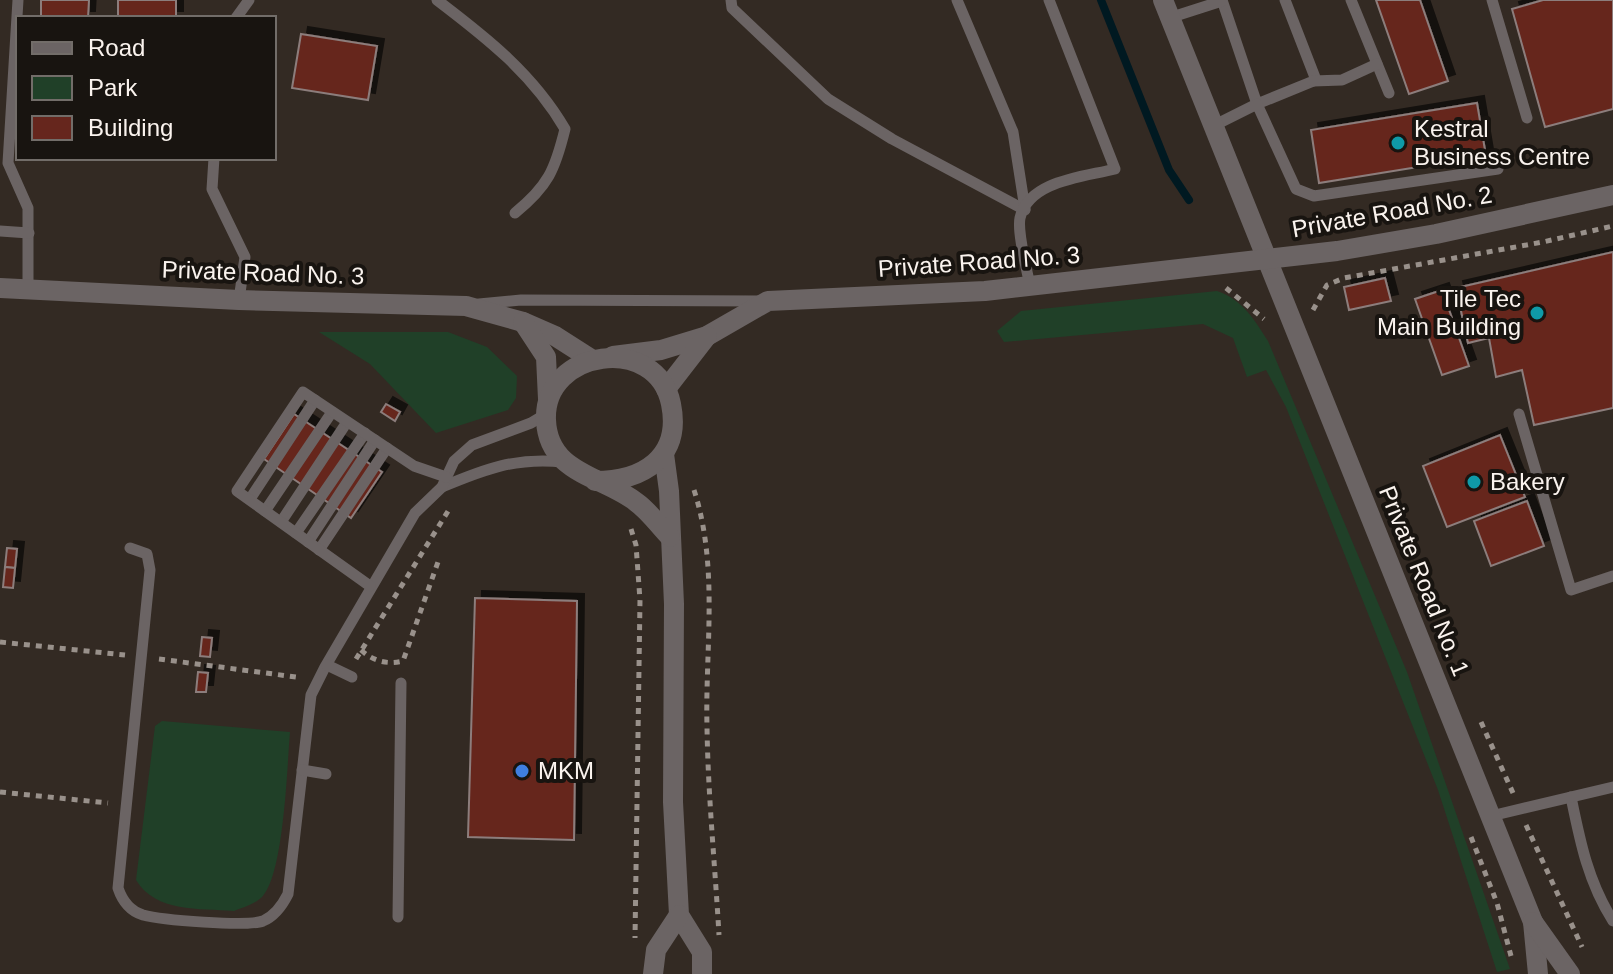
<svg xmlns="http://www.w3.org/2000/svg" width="1613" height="974" viewBox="0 0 1613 974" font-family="Helvetica,sans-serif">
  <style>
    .green { fill: #204028 }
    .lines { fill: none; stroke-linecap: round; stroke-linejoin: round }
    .stream { stroke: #001921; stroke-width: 8 }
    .building { fill: #66261d; stroke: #8c7d7b; stroke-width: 2; filter: url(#shadow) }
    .path { stroke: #99918b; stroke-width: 5; stroke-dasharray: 6 6; stroke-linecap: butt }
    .service { stroke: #6b6464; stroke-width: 11 }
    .minor { stroke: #6b6464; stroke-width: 20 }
    .tertiary { stroke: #6b6464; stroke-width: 20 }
    .culture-dot { fill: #0f9aa8; stroke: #181410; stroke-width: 3 }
    .shop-dot { fill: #3f7fe0; stroke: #181410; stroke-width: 3 }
    .labels { text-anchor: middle; stroke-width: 8; stroke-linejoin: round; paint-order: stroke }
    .poi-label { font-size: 24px; fill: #faf3ee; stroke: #181410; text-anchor: start }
    .street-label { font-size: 24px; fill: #faf3ee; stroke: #181410 }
  </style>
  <defs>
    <filter id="shadow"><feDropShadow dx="7" dy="-7" stdDeviation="0" flood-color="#0009"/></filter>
  </defs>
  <rect width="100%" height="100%" fill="#332a23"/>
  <g class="green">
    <path d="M 1217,291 C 1243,300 1254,319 1268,341 L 1407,672 L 1510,969 L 1497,972 L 1438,790 L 1286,407 L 1266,370 L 1247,377 L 1233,338 L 1203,324 L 1004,342 L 997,331 L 1021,311 Z"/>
    <path d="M 319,332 L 448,332 L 487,347 L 517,376 L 516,398 L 508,410 L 436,433 L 370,364 Z"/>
    <path d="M 162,721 L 290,732 C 287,767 284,875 262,897 C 255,904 242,908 234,911 C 199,908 156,913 136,880 L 155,726 Z"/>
  </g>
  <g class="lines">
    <path class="stream" d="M 1101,0 L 1169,170 L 1189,200"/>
  </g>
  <g class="building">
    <path d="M 41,0 L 89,0 L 88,18 L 41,18 Z"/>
    <rect x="118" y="0" width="58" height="18"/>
    <path d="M 1376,0 L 1420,0 L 1448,81 L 1409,94 Z"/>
    <path d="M 1543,0 L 1613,0 L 1613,109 L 1545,127 L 1512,9 Z"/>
    <path d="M 301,34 L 377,46 L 368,100 L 292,88 Z"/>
    <path d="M 1477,103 L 1486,156 L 1319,183 L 1311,130 Z"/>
    <path d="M 1613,252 L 1613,408 L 1534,425 L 1522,370 L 1496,377 L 1489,338 L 1468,343 L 1456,288 Z"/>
    <path d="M 1385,278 L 1391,301 L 1349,310 L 1344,287 Z"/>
    <path d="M 1442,290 L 1469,366 L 1442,375 L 1415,299 Z"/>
    <path d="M 386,404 L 400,412 L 395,421 L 381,412 Z"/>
    <path d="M 294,414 L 382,472 L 351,518 L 264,459 Z"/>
    <path d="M 1500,435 L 1525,497 L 1447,527 L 1423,466 Z"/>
    <path d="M 1527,501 L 1544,546 L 1491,566 L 1474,521 Z"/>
    <path d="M 7,548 L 17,549 L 15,568 L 5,567 Z"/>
    <path d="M 5,567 L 15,568 L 13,588 L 3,587 Z"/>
    <path d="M 475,598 L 577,601 L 574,840 L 468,837 Z"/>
    <path d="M 202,637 L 212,638 L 210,657 L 200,656 Z"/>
    <path d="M 198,672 L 208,673 L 206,692 L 196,692 Z"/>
  </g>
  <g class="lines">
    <g class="path">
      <path d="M 1226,288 L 1264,319"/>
      <path d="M 1313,310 L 1327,285 L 1344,278 L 1543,242 L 1613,226"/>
      <path d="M 694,490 C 719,567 705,649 707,727 C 708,796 715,865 719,935"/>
      <path d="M 631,529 L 636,545 L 640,600 L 635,938"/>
      <path d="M 0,642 L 125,655"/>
      <path d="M 361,650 C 373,661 387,665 403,661 L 438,562"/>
      <path d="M 159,659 L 296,677"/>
      <path d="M 356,659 L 450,508"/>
      <path d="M 1481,722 L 1513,793"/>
      <path d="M 0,792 L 108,803"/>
      <path d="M 1526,825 L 1582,947"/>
      <path d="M 1471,837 L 1497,903 L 1511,956"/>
    </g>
    <g class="service">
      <path d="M 18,0 L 8,163 L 28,208 L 28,290"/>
      <path d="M 437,0 C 487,38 533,74 565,129 C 555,170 548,186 515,213"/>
      <path d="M 731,0 L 732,8 L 828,99 L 892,139 L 1025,210"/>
      <path d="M 957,0 L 1013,132 L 1025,209"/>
      <path d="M 1222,0 L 1257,104 L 1316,80 L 1285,0"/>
      <path d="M 1351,0 L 1389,93"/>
      <path d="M 1492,0 L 1527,118"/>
      <path d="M 236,18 L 249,0"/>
      <path d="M 1169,18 L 1222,1"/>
      <path d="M 1313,81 L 1342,80 L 1377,64"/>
      <path d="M 1215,125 L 1257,104 L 1296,189 L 1314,196 L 1498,169"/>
      <path d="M 214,158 L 212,189 L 245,257 L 239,300"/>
      <path d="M 0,231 L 29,233"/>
      <path d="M 1030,286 C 1027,270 1017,232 1020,218 C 1029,180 1085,177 1115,169 L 1049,0"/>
      <path d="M 479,304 L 521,300 L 761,301"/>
      <path d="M 1519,414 L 1571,590 L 1613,576"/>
      <path d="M 442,487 C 485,469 516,457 563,462"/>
      <path d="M 250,499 L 315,400"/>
      <path d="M 265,511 L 332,412"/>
      <path d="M 281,522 L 347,422"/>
      <path d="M 296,533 L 365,433"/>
      <path d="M 308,542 L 375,440"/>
      <path d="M 130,548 L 147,554 L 150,570 L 118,888 C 122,900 130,911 143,915 C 161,920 247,927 263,921 C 275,916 282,906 288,894 L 311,695 L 325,667 L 415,513 L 442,487 L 454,461 L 472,445 L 531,423 L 546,414"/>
      <path d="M 319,550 L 387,448"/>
      <path d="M 370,586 L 237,491 L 303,392 L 414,466 L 446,477"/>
      <path d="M 327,665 L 352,677"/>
      <path d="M 302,770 L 326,774"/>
      <path d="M 1571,797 C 1580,841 1588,882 1613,921"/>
      <path d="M 1491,816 L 1613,787"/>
      <path d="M 398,917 L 401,683"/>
    </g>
    <g class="minor">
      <path d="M 1163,0 L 1533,922 L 1538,974"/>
      <path d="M 0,288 L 239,300 L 466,306 L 523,322 L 555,336 L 591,359"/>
      <path d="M 523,322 L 546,357 L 548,399"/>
      <path d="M 1533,922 L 1570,974"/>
    </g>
    <g class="tertiary">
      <path d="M 613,356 L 661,350 L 707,336 L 768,301 L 985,291 L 1337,251 L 1436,234 L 1613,195"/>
      <path d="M 666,389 L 707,336"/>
      <path d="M 664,454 L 669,491 L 674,604 L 673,802 L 679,915 L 702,952 L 702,974"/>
      <path d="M 595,481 C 642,481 682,458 671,404 C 657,333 543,349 546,420 C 548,474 603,476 636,502 C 649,511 659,526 670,537"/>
      <path d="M 653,974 L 656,950 L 679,915"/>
    </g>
  </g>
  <g class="culture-dot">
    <circle cx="1398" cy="143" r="8"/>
    <circle cx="1537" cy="313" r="8"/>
    <circle cx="1474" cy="482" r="8"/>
  </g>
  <circle class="shop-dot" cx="522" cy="771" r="8"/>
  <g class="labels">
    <g class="poi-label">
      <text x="1414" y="137">Kestral<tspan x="1414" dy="28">Business Centre</tspan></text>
      <text x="1521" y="307" text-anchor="end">Tile Tec<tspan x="1521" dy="28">Main Building</tspan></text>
      <text x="1490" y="490">Bakery</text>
      <text x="538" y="779">MKM</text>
    </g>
    <g class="street-label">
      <text transform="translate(1392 212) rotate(-10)" y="8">Private Road No. 2</text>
      <text transform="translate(979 262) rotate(-4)" y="8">Private Road No. 3</text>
      <text transform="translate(263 273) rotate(2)" y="8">Private Road No. 3</text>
      <text transform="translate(1424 581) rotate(68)" y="8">Private Road No. 1</text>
    </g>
  </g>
  <rect x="16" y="16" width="260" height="144" fill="#181410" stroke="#726d69" stroke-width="2"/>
  <rect x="32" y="42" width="40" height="12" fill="#6b6464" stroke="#726d69" stroke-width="2"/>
  <text x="88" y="56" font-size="24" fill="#faf3ee">Road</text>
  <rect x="32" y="76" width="40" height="24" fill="#204028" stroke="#726d69" stroke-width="2"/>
  <text x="88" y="96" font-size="24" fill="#faf3ee">Park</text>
  <rect x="32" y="116" width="40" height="24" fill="#66261d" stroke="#726d69" stroke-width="2"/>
  <text x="88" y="136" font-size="24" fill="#faf3ee">Building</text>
</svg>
